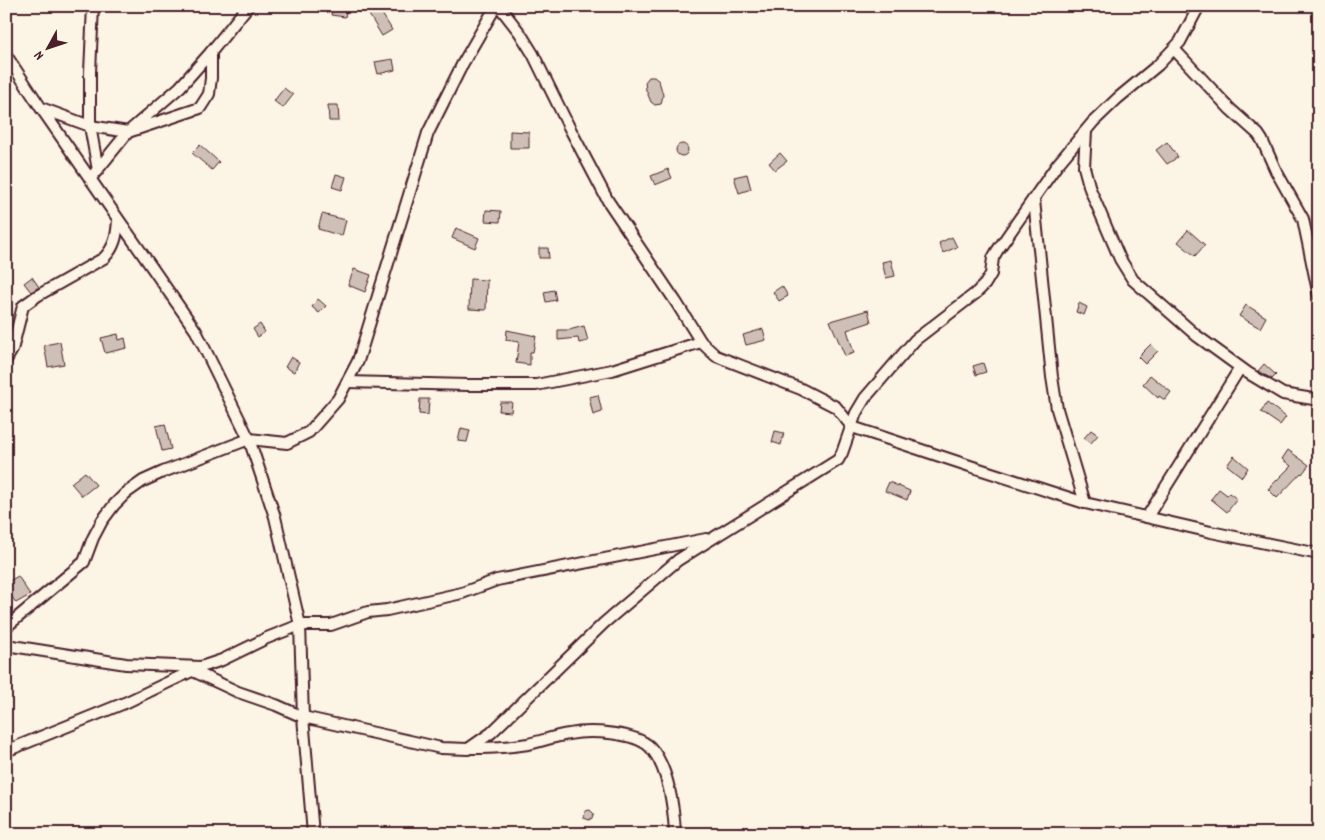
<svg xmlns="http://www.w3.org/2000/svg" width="1325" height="840" viewBox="0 0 1325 840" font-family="Dekko,sans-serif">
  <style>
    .building { fill: #cfc0b7; stroke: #4a1f2b }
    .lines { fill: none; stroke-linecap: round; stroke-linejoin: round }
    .street-casing { stroke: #4a1f2b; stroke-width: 14 }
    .street { stroke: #fcf5e5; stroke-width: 10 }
  </style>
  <rect width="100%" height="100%" fill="#fcf5e5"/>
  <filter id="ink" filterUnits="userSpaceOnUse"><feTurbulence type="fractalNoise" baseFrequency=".02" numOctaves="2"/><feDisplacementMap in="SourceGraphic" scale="10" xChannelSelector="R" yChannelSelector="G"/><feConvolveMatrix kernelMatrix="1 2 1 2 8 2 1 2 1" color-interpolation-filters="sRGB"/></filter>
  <g filter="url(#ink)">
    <g class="building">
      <path d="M 333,6 L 347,6 L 345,17 L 331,15 Z"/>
      <path d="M 378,7 L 392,30 L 382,36 L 368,13 Z"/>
      <path d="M 393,59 L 395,70 L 378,74 L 375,62 Z"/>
      <path d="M 649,77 L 654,77 L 659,81 L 663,95 L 661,104 L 655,105 L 651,102 L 646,90 L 645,82 Z"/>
      <path d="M 284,88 L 293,95 L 283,108 L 274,101 Z"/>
      <path d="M 328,105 L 338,105 L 339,121 L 329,121 Z"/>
      <path d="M 510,131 L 529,132 L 529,148 L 510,148 Z"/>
      <path d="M 1167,142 L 1178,157 L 1167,164 L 1156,150 Z"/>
      <circle cx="682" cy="150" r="6"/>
      <path d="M 200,145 L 219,162 L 212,170 L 192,153 Z"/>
      <path d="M 780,153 L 787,161 L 775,170 L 769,163 Z"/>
      <path d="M 668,169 L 672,178 L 655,185 L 651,176 Z"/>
      <path d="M 336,174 L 346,177 L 342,190 L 332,187 Z"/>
      <path d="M 747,174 L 751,189 L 739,193 L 734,177 Z"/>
      <path d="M 486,210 L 501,211 L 500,222 L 485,221 Z"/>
      <path d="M 322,214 L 346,220 L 342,236 L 318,229 Z"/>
      <path d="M 456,228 L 479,238 L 475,248 L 452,238 Z"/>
      <path d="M 1188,230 L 1205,245 L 1195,256 L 1178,242 Z"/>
      <path d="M 952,237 L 957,247 L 943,253 L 939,243 Z"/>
      <path d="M 539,248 L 548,248 L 549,258 L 539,258 Z"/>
      <path d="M 891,260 L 895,276 L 886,278 L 882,262 Z"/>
      <path d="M 354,269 L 371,275 L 365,292 L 348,285 Z"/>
      <path d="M 32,277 L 39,287 L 31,292 L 24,283 Z"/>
      <path d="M 470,279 L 487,280 L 486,310 L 469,309 Z"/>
      <path d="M 782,286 L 788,296 L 779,301 L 773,292 Z"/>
      <path d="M 554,290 L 556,300 L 546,302 L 544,292 Z"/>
      <path d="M 318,299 L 326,306 L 319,313 L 312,307 Z"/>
      <path d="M 1079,303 L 1087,307 L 1084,315 L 1076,312 Z"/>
      <path d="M 1246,305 L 1266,317 L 1260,328 L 1239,316 Z"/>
      <path d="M 868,310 L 871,322 L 847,330 L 854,353 L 845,356 L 830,321 Z"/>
      <path d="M 260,324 L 265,332 L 258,337 L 253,329 Z"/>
      <path d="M 584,326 L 588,341 L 579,343 L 578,338 L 558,340 L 558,330 L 569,330 Z"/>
      <path d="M 763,329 L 766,340 L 746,345 L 743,335 Z"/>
      <path d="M 507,330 L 536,336 L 533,352 L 530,352 L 530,365 L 516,363 L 519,342 L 506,340 Z"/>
      <path d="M 118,334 L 119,340 L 125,338 L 127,348 L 105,353 L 101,338 Z"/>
      <path d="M 60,342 L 64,364 L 48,367 L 44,345 Z"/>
      <path d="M 1151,344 L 1158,351 L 1145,364 L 1138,357 Z"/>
      <path d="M 291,357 L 299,362 L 294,372 L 285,367 Z"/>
      <path d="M 983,363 L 986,372 L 976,375 L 973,366 Z"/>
      <path d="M 1264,364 L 1276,375 L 1272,379 L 1258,371 Z"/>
      <path d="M 1150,375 L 1171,392 L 1165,400 L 1159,396 L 1158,398 L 1143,384 Z"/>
      <path d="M 598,395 L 602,412 L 593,415 L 589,397 Z"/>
      <path d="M 420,399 L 429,399 L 428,415 L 419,414 Z"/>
      <path d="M 500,402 L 512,402 L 511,412 L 499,411 Z"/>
      <path d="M 1267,403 L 1286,417 L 1280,425 L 1261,412 Z"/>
      <path d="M 165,424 L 171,449 L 162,451 L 156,426 Z"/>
      <path d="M 461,428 L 470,430 L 467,442 L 458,441 Z"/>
      <path d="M 1091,430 L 1098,435 L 1091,443 L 1084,438 Z"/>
      <path d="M 775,431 L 784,433 L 781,445 L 772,442 Z"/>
      <path d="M 1288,450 L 1309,465 L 1302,474 L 1301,473 L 1277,498 L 1268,489 L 1291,466 L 1282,459 Z"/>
      <path d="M 1234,456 L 1248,468 L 1242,477 L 1227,465 Z"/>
      <path d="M 85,472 L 96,485 L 82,496 L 71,483 Z"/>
      <path d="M 889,482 L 910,491 L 907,500 L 885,491 Z"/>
      <path d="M 1219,489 L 1227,495 L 1229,493 L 1237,499 L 1227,512 L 1211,499 Z"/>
      <path d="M 18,576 L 30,595 L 16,603 L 6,588 L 6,583 Z"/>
      <path d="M 590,810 L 594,814 L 592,818 L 589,820 L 584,818 L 585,811 Z"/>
    </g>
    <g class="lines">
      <g class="street-casing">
        <g id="street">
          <path d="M 93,6 L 90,72 L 90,126 L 98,170"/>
          <path d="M 499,6 L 520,33 L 533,54 L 568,125 L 608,201 L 676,302 L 701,342 L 716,356 L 801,389 L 836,407 L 852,427 L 973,467 L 1085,503 L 1211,532 L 1319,554"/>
          <path d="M 1174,49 L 1230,109 L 1258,134 L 1262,140 L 1276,171 L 1303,219 L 1319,296"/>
          <path d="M 6,55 L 41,108 L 196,331 L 249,439 L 275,517 L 300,625 L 303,717 L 313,834"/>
          <path d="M 41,108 L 90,126 L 128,132 L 200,108 L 209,94 L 211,78 L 211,52"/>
          <path d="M 1086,131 L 1084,167 L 1090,189 L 1120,259 L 1133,280 L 1197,336 L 1248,373 L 1283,394 L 1319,400"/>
          <path d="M 90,179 L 128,132 L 180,87 L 211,52 L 248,6"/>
          <path d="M 1034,200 L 1052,377 L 1057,409 L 1085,503"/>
          <path d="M 6,360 L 12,350 L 23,306 L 37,296 L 104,258 C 115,247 117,235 118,220"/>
          <path d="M 347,382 L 468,385 L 536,385 L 612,370 L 701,342"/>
          <path d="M 1147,517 L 1240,368"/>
          <path d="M 6,627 L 84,562 L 93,538 L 102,521 L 114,505 L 126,493 L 143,481 L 163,472 L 249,439 L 287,443 L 309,432 L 338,399 L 358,361 L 428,133 L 463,63 L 496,6"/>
          <path d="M 6,645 L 126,664 L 201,667 L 222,660 L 267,638 L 300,625 L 331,625 L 368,612 L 387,610 L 462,593 L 497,580 L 706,539"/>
          <path d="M 193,671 L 238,692 L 276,705 L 303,717 L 441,748 L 468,749 L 491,733 L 604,623 L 678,560 L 838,460 L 842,453 L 856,413 L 865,398 L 915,340 L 976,293 L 985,284 L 991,274 L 993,258 L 997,251 L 1057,165 L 1093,122 L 1118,98 L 1158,65 L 1180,42 L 1199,6"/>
          <path d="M 471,748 C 490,748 510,747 528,744 C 542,741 555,736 569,734 C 589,730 635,732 650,747 C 668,766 674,808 675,834"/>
          <path d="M 6,751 L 127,702 L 198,668"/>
        </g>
      </g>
      <use href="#street" class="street"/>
    </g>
  </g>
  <rect width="1325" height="840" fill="none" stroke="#fcf5e5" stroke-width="25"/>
  <rect x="12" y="12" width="1300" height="815" fill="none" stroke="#4a1f2b" stroke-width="2" filter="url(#ink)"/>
  <g transform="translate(48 48) rotate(230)" stroke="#fcf5e5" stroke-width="4" paint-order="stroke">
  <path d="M0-4L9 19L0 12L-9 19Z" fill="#4a1f2b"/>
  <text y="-8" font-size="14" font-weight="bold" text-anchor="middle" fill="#4a1f2b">N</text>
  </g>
</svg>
